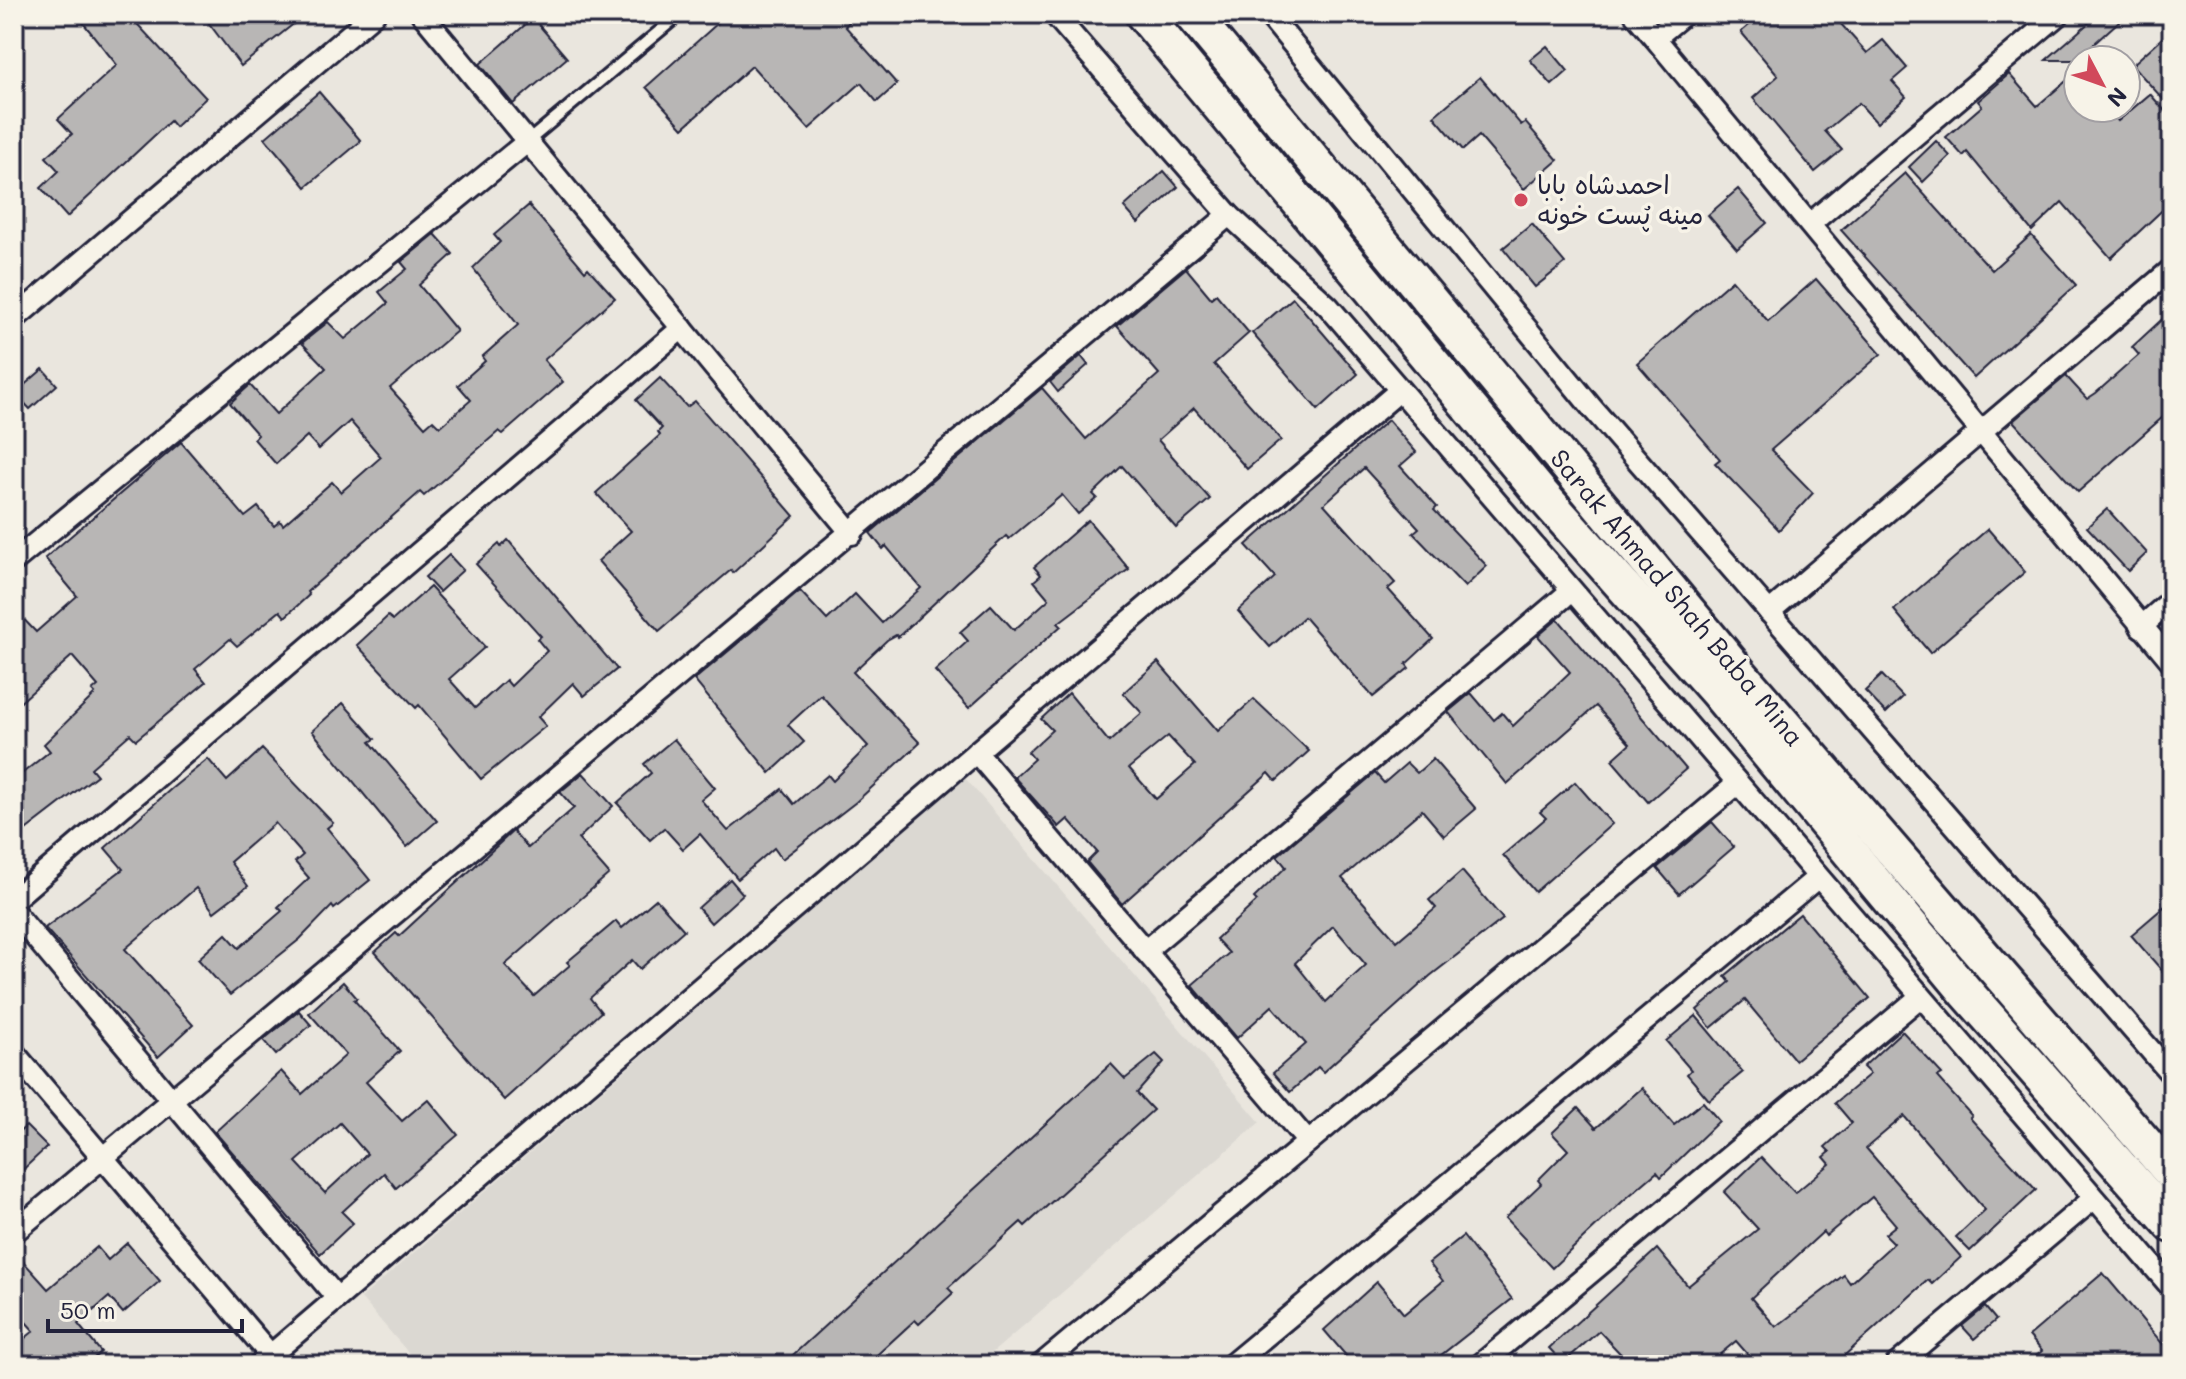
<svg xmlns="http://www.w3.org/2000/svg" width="2186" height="1379" viewBox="0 0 2186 1379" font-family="Mali,'Playpen Sans Arabic',sans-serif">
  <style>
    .built { fill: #dbd8d2 }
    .building { fill: #b8b6b5; stroke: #22223b; stroke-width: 2; fill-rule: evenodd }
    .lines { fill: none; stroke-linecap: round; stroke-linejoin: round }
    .service-casing { stroke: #22223b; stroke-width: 16 }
    .minor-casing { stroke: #22223b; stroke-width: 26 }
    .trunk-casing { stroke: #22223b; stroke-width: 40 }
    .service { stroke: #f7f3e8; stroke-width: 10 }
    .minor { stroke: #f7f3e8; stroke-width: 20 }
    .trunk { stroke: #f7f3e8; stroke-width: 34 }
    .poi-dot { fill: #d1495b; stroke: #f7f3e8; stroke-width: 3 }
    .labels { text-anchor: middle; stroke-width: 7; stroke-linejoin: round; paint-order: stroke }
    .poi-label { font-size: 26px; fill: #22223b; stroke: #f7f3e8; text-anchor: start }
    .street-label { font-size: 26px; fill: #22223b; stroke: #f7f3e8 }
  </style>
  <rect width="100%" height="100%" fill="#eae6de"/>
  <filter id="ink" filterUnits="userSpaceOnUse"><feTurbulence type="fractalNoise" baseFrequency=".0125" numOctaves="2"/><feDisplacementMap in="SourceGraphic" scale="16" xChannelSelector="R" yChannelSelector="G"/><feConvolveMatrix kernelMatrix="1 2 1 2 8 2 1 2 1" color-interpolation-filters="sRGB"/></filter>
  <g filter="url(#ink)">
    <path class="built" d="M 965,778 L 1260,1122 L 978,1365 L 419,1365 L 361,1298 Z"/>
    <g class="building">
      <path d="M 76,14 L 128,14 L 206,98 L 175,127 L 170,121 L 67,217 L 41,188 L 59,171 L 46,157 L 72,134 L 58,119 L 117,65 Z"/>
      <path d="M 202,14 L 306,14 L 241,66 Z"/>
      <path d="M 728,14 L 858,14 L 845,26 L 897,84 L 877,102 L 861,83 L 809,129 L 752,66 L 683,128 L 646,87 Z"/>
      <path d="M 1762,14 L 1832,14 L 1867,53 L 1883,40 L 1907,68 L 1892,81 L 1906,97 L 1877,123 L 1859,103 L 1825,131 L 1842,150 L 1815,172 L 1753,98 L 1778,76 L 1741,32 Z"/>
      <path d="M 2099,14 L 2127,14 L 2076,60 L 2046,60 Z"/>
      <path d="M 533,18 L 567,58 L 513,104 L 480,64 Z"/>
      <path d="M 2172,29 L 2172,109 L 2132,65 Z"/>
      <path d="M 1547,46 L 1568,71 L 1552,85 L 1530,60 Z"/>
      <path d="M 2078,71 L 2078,108 L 2107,108 L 2118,121 L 2150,94 L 2172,119 L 2172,201 L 2111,258 L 2062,202 L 2032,231 L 1967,152 L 1963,156 L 1946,137 L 1982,106 L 1978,101 L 2009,74 L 2037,106 Z"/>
      <path d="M 1480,77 L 1521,125 L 1525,122 L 1558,160 L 1524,189 L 1479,136 L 1463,150 L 1434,116 Z"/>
      <path d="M 319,92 L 361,141 L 306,187 L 265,138 Z"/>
      <path d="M 1936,141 L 1950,156 L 1923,182 L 1909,167 Z"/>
      <path d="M 1164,171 L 1178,187 L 1138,223 L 1124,207 Z"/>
      <path d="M 1905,173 L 1992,270 L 2031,235 L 2076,285 L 1974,378 L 1841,230 Z"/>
      <path d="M 1738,189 L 1767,223 L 1737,249 L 1708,215 Z"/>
      <path d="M 529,205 L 585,271 L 588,268 L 615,298 L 544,360 L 563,382 L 503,434 L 499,431 L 424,496 L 420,492 L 307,592 L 309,595 L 285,617 L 280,611 L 237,646 L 230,639 L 195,669 L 206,682 L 136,740 L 130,734 L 91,768 L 97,775 L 14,839 L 14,780 L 50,751 L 44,744 L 95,694 L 92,691 L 98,686 L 72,656 L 14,708 L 14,609 L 36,632 L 77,596 L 45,558 L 181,442 L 245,517 L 258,507 L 274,526 L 280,521 L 283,525 L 332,482 L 341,492 L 381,457 L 350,421 L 319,449 L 307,436 L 276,464 L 254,439 L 258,435 L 230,403 L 250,385 L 276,414 L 326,368 L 302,343 L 328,322 L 345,339 L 388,303 L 379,292 L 407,269 L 401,262 L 435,234 L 453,254 L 419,285 L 457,331 L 390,388 L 425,427 L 433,420 L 440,427 L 471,400 L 458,385 L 485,361 L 482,357 L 518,325 L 473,268 L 500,242 L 494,235 Z"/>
      <path d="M 1532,224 L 1565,263 L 1535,287 L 1503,248 Z"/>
      <path d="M 1186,268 L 1211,298 L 1216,294 L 1249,333 L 1214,364 L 1281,440 L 1247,469 L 1194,408 L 1158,440 L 1210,499 L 1176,528 L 1122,466 L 1093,494 L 1097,498 L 1078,514 L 1062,495 L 1009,539 L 1006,536 L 898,637 L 896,635 L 887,640 L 853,672 L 920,743 L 856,802 L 782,859 L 774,848 L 738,879 L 700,834 L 683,849 L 664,828 L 650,840 L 617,803 L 651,773 L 644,764 L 674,739 L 715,788 L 701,800 L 728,831 L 782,789 L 794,804 L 828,775 L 833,781 L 868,746 L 821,695 L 788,725 L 804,742 L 770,773 L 694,680 L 800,591 L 827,620 L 855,594 L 882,623 L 921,588 L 886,546 L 883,549 L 870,533 L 1042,388 L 1086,439 L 1159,374 L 1117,326 Z"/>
      <path d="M 1816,279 L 1881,354 L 1771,450 L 1813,493 L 1779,530 L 1715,463 L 1720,459 L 1637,363 L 1732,280 L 1768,321 Z"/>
      <path d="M 1293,298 L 1358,374 L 1318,410 L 1252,333 Z"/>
      <path d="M 2172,310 L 2172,409 L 2078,492 L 2013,421 L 2066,376 L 2087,399 L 2096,393 L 2139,355 L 2132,347 Z"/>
      <path d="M 1081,356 L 1088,365 L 1058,392 L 1050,382 Z"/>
      <path d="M 43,369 L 57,385 L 30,409 L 15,393 Z"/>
      <path d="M 660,378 L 687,407 L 695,401 L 794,516 L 733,573 L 731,570 L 659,631 L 598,561 L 631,531 L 596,493 L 660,435 L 658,432 L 662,428 L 636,400 Z"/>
      <path d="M 1388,420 L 1416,452 L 1400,466 L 1437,507 L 1434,510 L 1487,566 L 1465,587 L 1413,533 L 1419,528 L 1364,468 L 1324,504 L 1395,583 L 1388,589 L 1433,639 L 1406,664 L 1409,668 L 1373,697 L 1304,617 L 1270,647 L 1238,611 L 1275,577 L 1246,545 Z"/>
      <path d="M 2107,509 L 2147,553 L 2128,571 L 2087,527 Z"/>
      <path d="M 1088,520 L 1129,569 L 1058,623 L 1061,626 L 969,708 L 935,671 L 968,641 L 960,632 L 991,605 L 1014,630 L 1049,599 L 1034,581 L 1041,575 L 1034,567 Z"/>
      <path d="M 1988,529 L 2025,572 L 1930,653 L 1894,610 Z"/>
      <path d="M 508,540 L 617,669 L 584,696 L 573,683 L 538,717 L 546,726 L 481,779 L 419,705 L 416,708 L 357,645 L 388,616 L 393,620 L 430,587 L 485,647 L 449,679 L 475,708 L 506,680 L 511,686 L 547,651 L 537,639 L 541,636 L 476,564 L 499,544 L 501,547 Z"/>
      <path d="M 449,555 L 463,570 L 439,592 L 425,577 Z"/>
      <path d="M 1558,619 L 1686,769 L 1648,802 L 1612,760 L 1630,744 L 1596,706 L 1507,784 L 1448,712 L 1471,693 L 1494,720 L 1502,713 L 1513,726 L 1570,672 L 1538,636 Z"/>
      <path d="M 1158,662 L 1218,731 L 1254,699 L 1309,751 L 1276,781 L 1269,773 L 1122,904 L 1087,862 L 1097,852 L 1068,819 L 1059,827 L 1014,777 L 1034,759 L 1028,752 L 1052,730 L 1041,719 L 1069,693 L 1109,742 L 1142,713 L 1123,693 ZM 1168,736 L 1195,765 L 1156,799 L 1129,768 Z"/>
      <path d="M 1882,675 L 1903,697 L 1886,713 L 1865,691 Z"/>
      <path d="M 343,703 L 375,739 L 370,742 L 437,821 L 407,847 L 312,731 Z"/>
      <path d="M 262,749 L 333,823 L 327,828 L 370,880 L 334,909 L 332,906 L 300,939 L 230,995 L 198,959 L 226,934 L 239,948 L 282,911 L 278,907 L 309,878 L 295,862 L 303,855 L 275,823 L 230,862 L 248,886 L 214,912 L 196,888 L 125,949 L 193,1025 L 158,1057 L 45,928 L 123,869 L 105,848 L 171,789 L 208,759 L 227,781 Z"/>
      <path d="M 1433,759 L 1476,809 L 1444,836 L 1422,810 L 1342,878 L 1397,941 L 1436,908 L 1429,900 L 1462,871 L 1503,919 L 1430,976 L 1323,1072 L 1318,1067 L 1290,1092 L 1273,1073 L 1306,1044 L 1272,1006 L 1237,1038 L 1192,985 L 1229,953 L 1216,939 L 1257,901 L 1254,898 L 1286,867 L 1277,856 L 1375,773 L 1384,783 L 1407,763 L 1417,773 ZM 1333,926 L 1366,965 L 1326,1002 L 1295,963 Z"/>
      <path d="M 583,773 L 613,806 L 578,839 L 609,874 L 505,965 L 534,996 L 570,965 L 567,962 L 616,921 L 622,928 L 656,899 L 684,930 L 640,969 L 632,960 L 590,998 L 601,1012 L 504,1100 L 375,952 L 396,933 L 399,936 L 513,831 L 528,848 L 574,808 L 560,792 Z"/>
      <path d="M 1575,782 L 1612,824 L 1535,892 L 1503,855 L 1546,818 L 1540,812 Z"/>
      <path d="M 1712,822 L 1734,847 L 1679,894 L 1657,868 Z"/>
      <path d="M 730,879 L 743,894 L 711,923 L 698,908 Z"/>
      <path d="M 2172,900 L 2172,982 L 2131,935 Z"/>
      <path d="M 1800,914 L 1870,998 L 1795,1060 L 1745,1000 L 1711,1028 L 1697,1010 L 1730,982 L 1725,976 Z"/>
      <path d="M 343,982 L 357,998 L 354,1000 L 400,1051 L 366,1082 L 402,1121 L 428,1099 L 458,1135 L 396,1188 L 384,1173 L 342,1212 L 353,1223 L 320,1254 L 215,1132 L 281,1071 L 302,1094 L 346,1055 L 309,1013 ZM 340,1123 L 367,1154 L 325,1193 L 296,1162 Z"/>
      <path d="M 299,1011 L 311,1025 L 276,1055 L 263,1040 Z"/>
      <path d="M 1696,1016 L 1743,1072 L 1709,1100 L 1687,1074 L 1691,1070 L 1666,1041 Z"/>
      <path d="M 1902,1031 L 1942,1074 L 1937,1077 L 1972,1116 L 1970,1118 L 2036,1190 L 1970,1251 L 1956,1237 L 1985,1210 L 1904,1116 L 1866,1148 L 1961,1257 L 1932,1284 L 1928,1280 L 1834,1365 L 1757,1365 L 1736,1341 L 1707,1365 L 1631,1365 L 1599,1331 L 1563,1363 L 1549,1348 L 1657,1249 L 1688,1286 L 1758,1229 L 1724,1192 L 1761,1157 L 1795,1193 L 1830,1164 L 1824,1157 L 1830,1152 L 1825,1147 L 1852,1123 L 1835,1103 L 1870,1074 L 1863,1067 ZM 1872,1197 L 1896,1225 L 1885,1234 L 1894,1243 L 1850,1283 L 1844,1275 L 1776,1327 L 1751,1298 L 1823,1232 L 1826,1236 Z"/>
      <path d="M 1156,1054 L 1164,1062 L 1137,1093 L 1153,1110 L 1025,1226 L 1021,1222 L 948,1288 L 953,1293 L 919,1324 L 915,1320 L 866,1365 L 782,1365 L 1111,1064 L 1125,1079 Z"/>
      <path d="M 1642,1088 L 1674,1125 L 1703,1102 L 1719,1121 L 1661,1177 L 1657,1172 L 1623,1201 L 1552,1268 L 1505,1218 L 1541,1184 L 1538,1180 L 1568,1150 L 1552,1133 L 1578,1108 L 1596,1128 Z"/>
      <path d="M 26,1126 L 47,1147 L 14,1178 L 14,1137 Z"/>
      <path d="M 1463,1236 L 1512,1299 L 1440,1356 L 1448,1365 L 1354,1365 L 1324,1330 L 1377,1282 L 1404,1314 L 1443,1281 L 1429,1263 Z"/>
      <path d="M 127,1243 L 160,1281 L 123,1313 L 109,1297 L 78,1324 L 101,1352 L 86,1365 L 14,1365 L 14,1347 L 34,1331 L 14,1309 L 14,1251 L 48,1289 L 97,1247 L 108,1260 Z"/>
      <path d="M 2103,1273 L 2172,1355 L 2172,1365 L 2026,1365 L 2042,1351 L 2029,1336 Z"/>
      <path d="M 1985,1307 L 1996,1320 L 1974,1339 L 1962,1326 Z"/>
    </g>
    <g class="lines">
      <g class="service-casing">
        <path id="service" d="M 527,142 L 680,14"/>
      </g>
      <g class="minor-casing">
        <g id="minor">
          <path d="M 422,14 L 852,534"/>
          <path d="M 1054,14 L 1229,215 L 1328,306 L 2172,1288"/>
          <path d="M 1268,14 L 1592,408 L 2172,1075"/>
          <path d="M 1635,14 L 2172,662"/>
          <path d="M 1655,38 L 1684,14"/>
          <path d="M 1811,223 L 2059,14"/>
          <path d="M 14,319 L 374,14"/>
          <path d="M 14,561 L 527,142"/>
          <path d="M 1769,612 L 2172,269"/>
          <path d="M 2141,627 L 2172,600"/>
          <path d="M 976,752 L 1308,1142"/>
          <path d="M 14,899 L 682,328"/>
          <path d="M 14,912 L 337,1298"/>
          <path d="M 1145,951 L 1571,591"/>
          <path d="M 14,1053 L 278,1364"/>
          <path d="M 14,1232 L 1229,215"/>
          <path d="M 259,1365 L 1399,391"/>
          <path d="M 1041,1365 L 1736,785"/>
          <path d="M 1231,1365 L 1817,878"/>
          <path d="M 1480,1365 L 1920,997"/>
          <path d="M 1896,1365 L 2093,1199"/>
        </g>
      </g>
      <g class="trunk-casing">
        <g id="trunk">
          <path d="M 1143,14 L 1543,496 L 1716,691 L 1966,992 L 2172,1225"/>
          <path d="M 1192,14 L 1741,675 L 2172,1174"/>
        </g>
      </g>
      <use href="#service" class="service"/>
      <use href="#minor" class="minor"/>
      <use href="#trunk" class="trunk"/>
    </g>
  </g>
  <circle class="poi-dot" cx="1521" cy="200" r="8"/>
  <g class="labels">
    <g class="poi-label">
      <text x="1537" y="194">احمدشاه بابا<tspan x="1537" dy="30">مینه پُست خونه</tspan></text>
    </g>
    <g class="street-label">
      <text transform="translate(1677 598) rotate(50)" y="9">Sarak Ahmad Shah Baba Mina</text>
    </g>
  </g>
  <rect width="2186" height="1379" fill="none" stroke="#f7f3e8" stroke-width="48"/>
  <rect x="24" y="24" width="2138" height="1331" fill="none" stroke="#22223b" stroke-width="3" filter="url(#ink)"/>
  <g transform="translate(2102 84) rotate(131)"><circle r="38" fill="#f7f3e8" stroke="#a29fa3" stroke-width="2"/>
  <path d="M0-6L14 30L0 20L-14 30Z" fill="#d1495b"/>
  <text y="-12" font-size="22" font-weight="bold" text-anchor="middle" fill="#22223b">N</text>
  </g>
  <path d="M48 1319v12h194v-12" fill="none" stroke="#22223b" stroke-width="4"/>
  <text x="60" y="1319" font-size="24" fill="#22223b" stroke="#f7f3e8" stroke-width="6" paint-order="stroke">50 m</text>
</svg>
